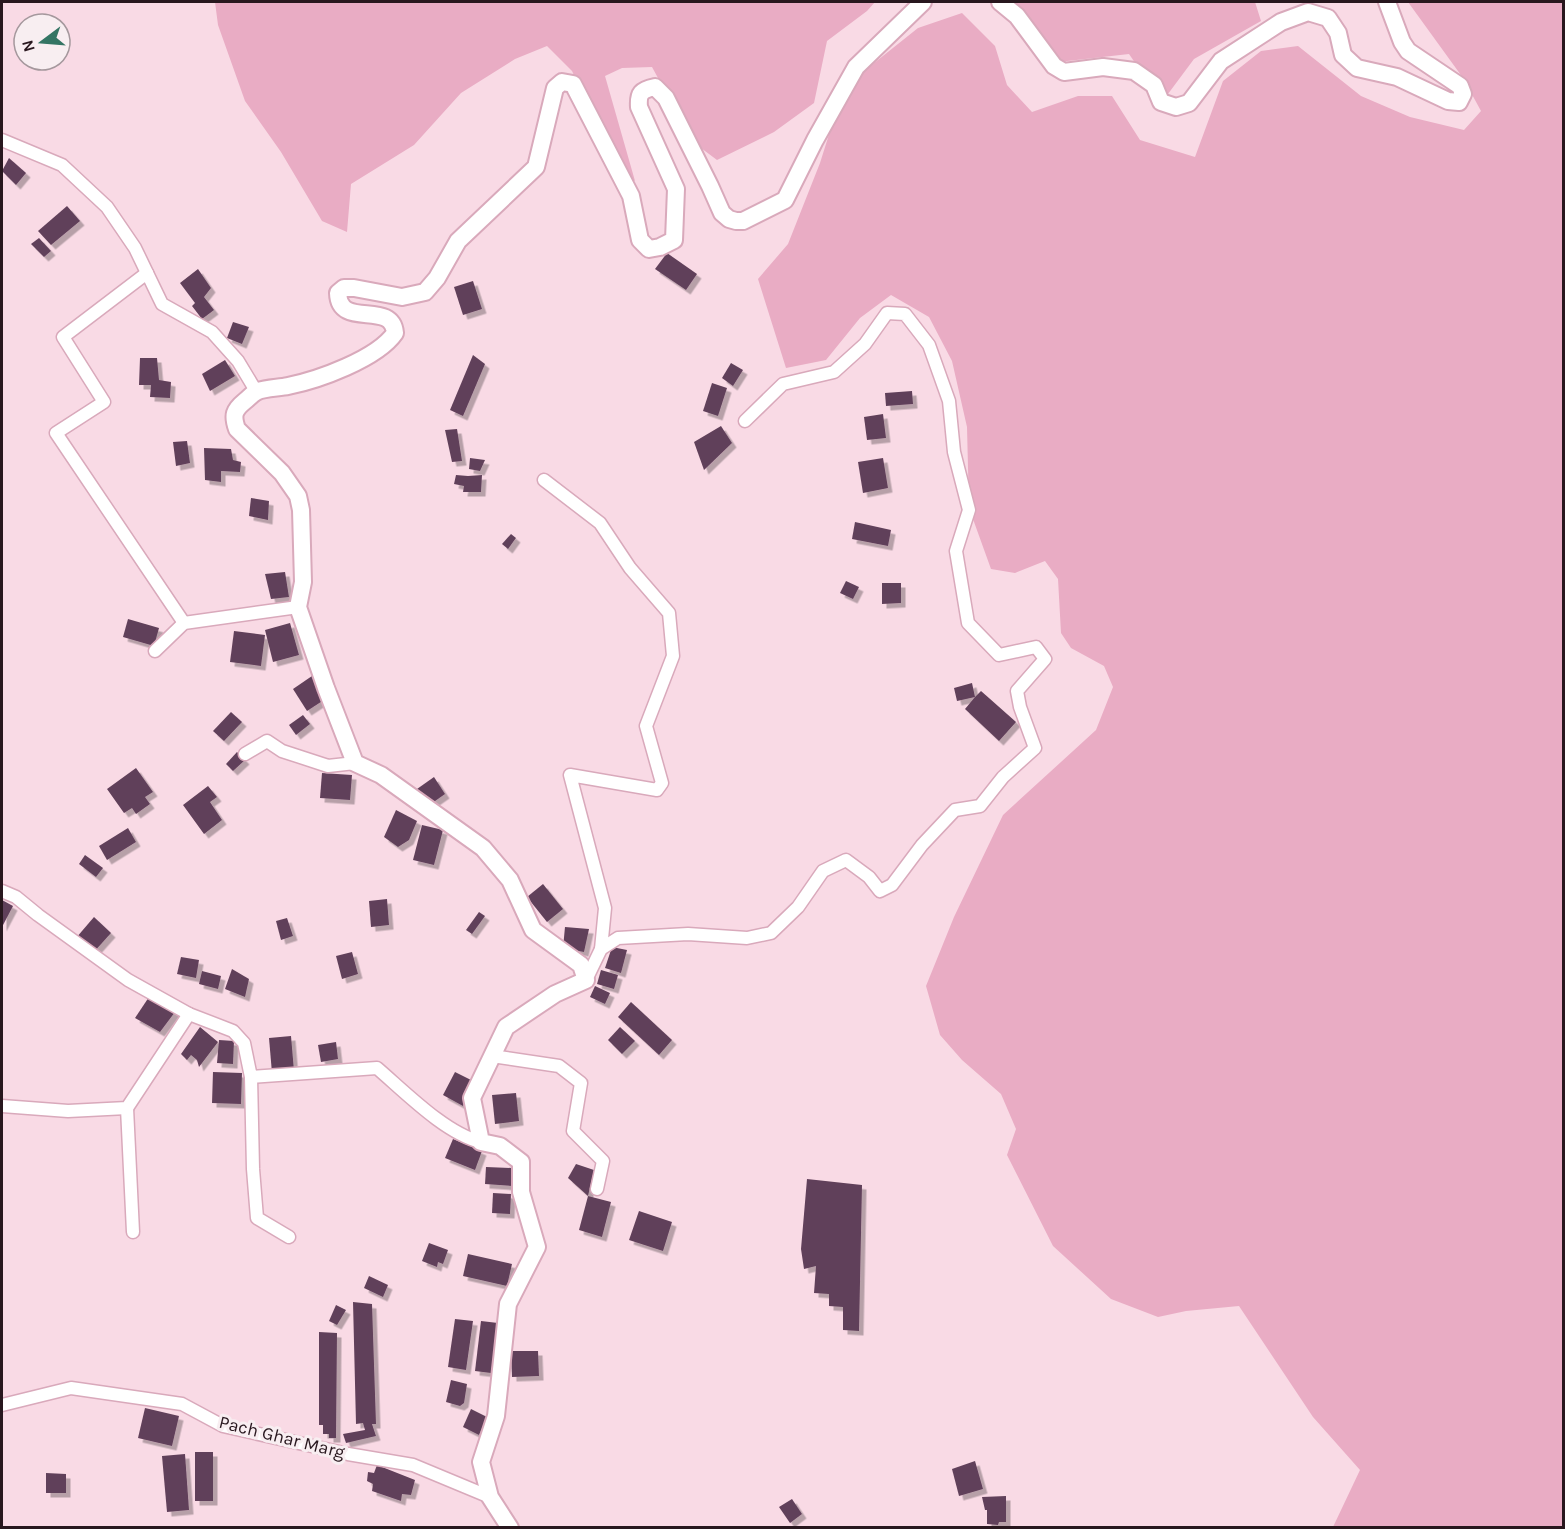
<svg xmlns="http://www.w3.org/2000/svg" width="1565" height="1529" viewBox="0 0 1565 1529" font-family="Karla,sans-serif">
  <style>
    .green { fill: #e9acc4 }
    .building { fill: #61405a; filter: url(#shadow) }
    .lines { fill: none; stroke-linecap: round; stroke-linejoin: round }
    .minor-casing { stroke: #d9a9bb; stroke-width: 15 }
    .tertiary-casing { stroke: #d9a9bb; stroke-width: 20 }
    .minor { stroke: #fff; stroke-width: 12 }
    .tertiary { stroke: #fff; stroke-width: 16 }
    .labels { text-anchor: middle; stroke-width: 6; stroke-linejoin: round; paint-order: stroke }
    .street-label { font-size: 18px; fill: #28171e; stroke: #f8eef1 }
  </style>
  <defs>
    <filter id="shadow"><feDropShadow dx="4.5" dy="4.5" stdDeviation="0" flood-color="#0004"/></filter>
  </defs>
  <rect width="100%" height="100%" fill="#f9dae5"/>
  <g class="green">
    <path d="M 215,2 L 875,2 L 867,11 L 827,41 L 814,103 L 774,132 L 717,160 L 693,142 L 652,67 L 622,68 L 605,76 L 635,181 L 622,175 L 572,71 L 547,46 L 515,59 L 461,93 L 414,145 L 351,184 L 347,232 L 322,221 L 281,152 L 245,101 L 218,25 Z"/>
    <path d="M 1006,2 L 1255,2 L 1261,21 L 1194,59 L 1162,102 L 1129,54 L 1041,64 L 1021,14 Z"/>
    <path d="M 1408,2 L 1563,2 L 1563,1527 L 1333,1527 L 1360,1470 L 1313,1417 L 1239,1306 L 1186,1311 L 1158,1317 L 1111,1299 L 1053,1246 L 1007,1155 L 1016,1129 L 1001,1094 L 962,1060 L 940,1035 L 926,986 L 954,917 L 1003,815 L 1096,730 L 1113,687 L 1104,666 L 1071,648 L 1061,633 L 1058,579 L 1045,561 L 1015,573 L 991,569 L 969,508 L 967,427 L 952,361 L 929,317 L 891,295 L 860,318 L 826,360 L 786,368 L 758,279 L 788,244 L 820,163 L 844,87 L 918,28 L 962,13 L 995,46 L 1007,85 L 1032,112 L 1078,96 L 1112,96 L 1140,140 L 1195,157 L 1223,81 L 1261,51 L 1298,46 L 1361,96 L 1410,117 L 1464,130 L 1481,111 L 1463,78 Z"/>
  </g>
  <g class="building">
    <path d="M 9,158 L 26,173 L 16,185 L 2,171 Z"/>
    <path d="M 67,206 L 80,221 L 51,245 L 38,231 Z"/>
    <path d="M 39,238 L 51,251 L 44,257 L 31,244 Z"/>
    <path d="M 667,253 L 697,274 L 686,290 L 655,269 Z"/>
    <path d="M 198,269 L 211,288 L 204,297 L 214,310 L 202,319 L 192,306 L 195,303 L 180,283 Z"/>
    <path d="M 473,281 L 482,309 L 463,315 L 454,287 Z"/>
    <path d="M 233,322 L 249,327 L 242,344 L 227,338 Z"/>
    <path d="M 473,355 L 485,364 L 463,416 L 450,410 Z"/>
    <path d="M 140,358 L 157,358 L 159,380 L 171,382 L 170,398 L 150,397 L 151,385 L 139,385 Z"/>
    <path d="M 225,360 L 235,376 L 210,391 L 202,374 Z"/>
    <path d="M 731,363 L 743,370 L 733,386 L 722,378 Z"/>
    <path d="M 712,383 L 727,388 L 718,416 L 703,411 Z"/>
    <path d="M 912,391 L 913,404 L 886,406 L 885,393 Z"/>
    <path d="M 883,414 L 886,438 L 867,440 L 864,417 Z"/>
    <path d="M 721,426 L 732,443 L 704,470 L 694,442 Z"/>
    <path d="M 457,429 L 462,461 L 452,462 L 445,430 Z"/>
    <path d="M 187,441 L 190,463 L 176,466 L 173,442 Z"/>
    <path d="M 204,448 L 231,449 L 233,460 L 241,462 L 240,472 L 221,471 L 221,482 L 205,480 Z"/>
    <path d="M 470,458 L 485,460 L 480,471 L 469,469 Z"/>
    <path d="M 883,458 L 888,488 L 863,493 L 858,462 Z"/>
    <path d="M 456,475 L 468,476 L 482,475 L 481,492 L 463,492 L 464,486 L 454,484 Z"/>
    <path d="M 251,498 L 269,501 L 268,520 L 249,516 Z"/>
    <path d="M 855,522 L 891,530 L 888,546 L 852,539 Z"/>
    <path d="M 511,534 L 516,538 L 508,549 L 502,544 Z"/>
    <path d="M 285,572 L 289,597 L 271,599 L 265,574 Z"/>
    <path d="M 846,581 L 859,587 L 853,599 L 840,593 Z"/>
    <path d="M 882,583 L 901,583 L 901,603 L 882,604 Z"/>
    <path d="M 128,619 L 159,628 L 154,646 L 123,637 Z"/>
    <path d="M 290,623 L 299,655 L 273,662 L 265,630 Z"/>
    <path d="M 234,631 L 265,635 L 261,666 L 230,662 Z"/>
    <path d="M 312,676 L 327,698 L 307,711 L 293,689 Z"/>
    <path d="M 972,683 L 975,697 L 981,691 L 1016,722 L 999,741 L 965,709 L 975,697 L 957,701 L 954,688 Z"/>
    <path d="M 231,712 L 242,722 L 224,741 L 213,731 Z"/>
    <path d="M 303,715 L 310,724 L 296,735 L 289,725 Z"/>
    <path d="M 237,752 L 245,760 L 233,771 L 226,764 Z"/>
    <path d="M 136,768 L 153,792 L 145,797 L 150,804 L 136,814 L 132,808 L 124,813 L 107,789 Z"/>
    <path d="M 322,773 L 352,775 L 350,800 L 320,798 Z"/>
    <path d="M 434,777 L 445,794 L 428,806 L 417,789 Z"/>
    <path d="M 208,786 L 217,797 L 210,802 L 222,820 L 204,834 L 183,805 Z"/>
    <path d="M 396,810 L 417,821 L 409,840 L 398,847 L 384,837 Z"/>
    <path d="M 422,825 L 443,830 L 434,865 L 413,860 Z"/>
    <path d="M 128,828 L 136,842 L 107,860 L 99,846 Z"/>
    <path d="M 85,855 L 103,868 L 96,877 L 79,864 Z"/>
    <path d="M 543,884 L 563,909 L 547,922 L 527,897 Z"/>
    <path d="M 387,899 L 389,925 L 371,927 L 369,901 Z"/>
    <path d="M 2,900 L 13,906 L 2,927 Z"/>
    <path d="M 479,912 L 485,916 L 472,934 L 466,930 Z"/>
    <path d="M 94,917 L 111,933 L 93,953 L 76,938 Z"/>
    <path d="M 287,918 L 293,936 L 281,940 L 276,921 Z"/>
    <path d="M 565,927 L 589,929 L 584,952 L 563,948 Z"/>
    <path d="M 612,947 L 627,950 L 621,973 L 605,968 Z"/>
    <path d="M 352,952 L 358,974 L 342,979 L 336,956 Z"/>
    <path d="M 181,957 L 199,960 L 196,978 L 177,974 Z"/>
    <path d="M 232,969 L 249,979 L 245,997 L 225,989 Z"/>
    <path d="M 601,970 L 618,975 L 614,989 L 597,984 Z"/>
    <path d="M 202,971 L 221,976 L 218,989 L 199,984 Z"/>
    <path d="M 595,986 L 610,993 L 605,1004 L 590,997 Z"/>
    <path d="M 149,997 L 175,1012 L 160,1032 L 135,1018 Z"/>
    <path d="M 631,1002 L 672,1040 L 659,1055 L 618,1017 Z"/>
    <path d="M 200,1027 L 218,1042 L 199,1067 L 197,1060 L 191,1055 L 187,1060 L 181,1054 Z"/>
    <path d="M 620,1027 L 635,1041 L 622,1054 L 608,1040 Z"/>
    <path d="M 291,1036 L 294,1071 L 272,1073 L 269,1038 Z"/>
    <path d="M 219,1040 L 234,1041 L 233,1064 L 217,1063 Z"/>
    <path d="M 336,1042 L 338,1059 L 321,1062 L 318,1045 Z"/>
    <path d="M 213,1072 L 242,1073 L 241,1104 L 212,1103 Z"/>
    <path d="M 455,1072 L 475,1082 L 463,1106 L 443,1095 Z"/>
    <path d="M 516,1093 L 519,1121 L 495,1124 L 492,1095 Z"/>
    <path d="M 453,1139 L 482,1151 L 475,1170 L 445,1158 Z"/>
    <path d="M 576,1164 L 594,1170 L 588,1196 L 568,1178 Z"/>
    <path d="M 486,1167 L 513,1168 L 512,1186 L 485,1184 Z"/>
    <path d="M 807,1179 L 862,1185 L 859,1331 L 843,1330 L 843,1307 L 829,1306 L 829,1294 L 814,1293 L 816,1266 L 804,1269 L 801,1249 Z"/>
    <path d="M 493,1193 L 511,1194 L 510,1214 L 492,1213 Z"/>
    <path d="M 588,1196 L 611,1202 L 602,1237 L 579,1230 Z"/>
    <path d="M 639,1211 L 672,1222 L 663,1251 L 629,1240 Z"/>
    <path d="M 429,1243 L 448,1250 L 443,1264 L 438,1262 L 437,1267 L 422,1261 Z"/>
    <path d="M 468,1254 L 512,1264 L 507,1286 L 463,1276 Z"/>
    <path d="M 369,1276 L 388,1285 L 383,1297 L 364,1288 Z"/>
    <path d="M 353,1302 L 372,1304 L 376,1424 L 372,1424 L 376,1436 L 346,1443 L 343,1434 L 365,1430 L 363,1423 L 356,1424 Z"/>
    <path d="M 336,1305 L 346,1310 L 337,1325 L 329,1321 Z"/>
    <path d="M 455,1319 L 473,1321 L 466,1370 L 448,1367 Z"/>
    <path d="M 481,1321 L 498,1323 L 491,1373 L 475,1371 Z"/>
    <path d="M 319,1332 L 337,1333 L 336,1438 L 329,1438 L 329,1434 L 323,1434 L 323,1425 L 319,1425 Z"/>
    <path d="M 511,1351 L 538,1351 L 539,1376 L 512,1377 Z"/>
    <path d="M 451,1380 L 467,1384 L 464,1403 L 460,1406 L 446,1402 Z"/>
    <path d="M 145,1408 L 179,1416 L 172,1446 L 138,1438 Z"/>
    <path d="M 471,1409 L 487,1417 L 479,1435 L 463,1427 Z"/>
    <rect x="195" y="1452" width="18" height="49"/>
    <path d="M 185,1454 L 189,1510 L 167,1512 L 162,1456 Z"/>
    <path d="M 975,1461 L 983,1489 L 959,1496 L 952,1469 Z"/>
    <path d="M 377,1465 L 415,1480 L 411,1495 L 402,1494 L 401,1501 L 372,1491 L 373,1484 L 367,1481 L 368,1472 L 374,1473 Z"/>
    <path d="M 46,1473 L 66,1474 L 66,1493 L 46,1493 Z"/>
    <path d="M 1006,1496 L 1006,1522 L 999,1522 L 998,1525 L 987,1524 L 987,1510 L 985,1510 L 982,1497 Z"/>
    <path d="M 792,1499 L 802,1514 L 790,1523 L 779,1507 Z"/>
  </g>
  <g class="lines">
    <g class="minor-casing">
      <g id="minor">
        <path d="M 2,140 L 62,165 L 107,207 L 135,248 L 162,304 L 212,332 L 238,361 L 256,391"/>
        <path d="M 147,273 L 63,337 L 104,402 L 56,433 L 184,623"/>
        <path d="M 544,480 L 600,523 L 630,568 L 669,613 L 673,656 L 646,726 L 662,783 L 657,790 L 570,775 L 605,908 L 601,949"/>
        <path d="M 155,651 L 184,623 L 298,607"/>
        <path d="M 245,754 L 267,741 L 282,751 L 328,766 L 355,763"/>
        <path d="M 2,891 L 16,897 L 38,915 L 128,980 L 189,1014 L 233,1031 L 244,1043 L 251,1077 L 377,1068 C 405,1092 446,1134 481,1142"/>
        <path d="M 586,980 L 601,949 L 618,938 L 688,934 L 747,938 L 771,933 L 798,907 L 823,871 L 846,860 L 869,877 L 880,891 L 892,885 L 922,845 L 955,810 L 980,806 L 1003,777 L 1035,748 L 1020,707 L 1017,691 L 1045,659 L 1036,647 L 999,655 L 968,623 L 956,551 L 969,510 L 954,452 L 949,401 L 929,345 L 905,314 L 887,313 L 865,344 L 834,372 L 783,384 L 745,421"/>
        <path d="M 492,1056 L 559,1066 L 581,1083 L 573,1131 L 603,1161 L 597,1189"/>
        <path d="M 251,1077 L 253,1169 L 257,1218 L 289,1237"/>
        <path d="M 2,1106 L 68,1111 L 127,1108 L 189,1014"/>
        <path d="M 127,1108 L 133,1232"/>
        <path d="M 2,1405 L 71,1388 L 182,1404 L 223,1426 L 348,1454 L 413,1465 L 490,1497"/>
      </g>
    </g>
    <g class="tertiary-casing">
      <g id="tertiary">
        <path d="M 1000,2 L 1017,16 L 1054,66 L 1064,72 L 1103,67 L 1134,71 L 1154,85 L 1161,102 L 1176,107 L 1189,103 L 1221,61 L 1281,22 L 1308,12 L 1328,18 L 1338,33 L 1343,55 L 1357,68 L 1397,77 L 1448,101 L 1459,102 L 1463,94 L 1460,86 L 1408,51 L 1402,42 L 1387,2"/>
        <path d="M 510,1528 L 490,1497 L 481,1462 L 496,1416 L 508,1304 L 537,1247 L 521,1192 L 521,1162 L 500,1146 L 481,1142 L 472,1098 L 506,1027 L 555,994 L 586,980 L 581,965 L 533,930 L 510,880 L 483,848 L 381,775 L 355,763 L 326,688 L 298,607 L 303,582 L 301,510 L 298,496 L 282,473 L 237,429 C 232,415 234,410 245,401 C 249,398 252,394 256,392 C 263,388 279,388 288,386 C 318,380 377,359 395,333 C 392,299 339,330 338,293 L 344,288 L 354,288 L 402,297 L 425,292 L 437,278 L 458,241 L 536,167 L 555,88 L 562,82 L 573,84 L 631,196 L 640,240 L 649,249 L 660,247 L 674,240 L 676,189 L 639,107 C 638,93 641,90 655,87 L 666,98 L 710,186 L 722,213 L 729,219 L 736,221 L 743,221 L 785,200 L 815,140 L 856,67 L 923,2"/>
      </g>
    </g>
    <use href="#minor" class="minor"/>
    <use href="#tertiary" class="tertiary"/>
  </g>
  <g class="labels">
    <g class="street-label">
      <text transform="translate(282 1437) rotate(14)" y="6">Pach Ghar Marg</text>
    </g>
  </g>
  <rect width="1565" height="1529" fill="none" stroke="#28171e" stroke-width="6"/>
  <g transform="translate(42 42) rotate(254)"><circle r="28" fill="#f8eef1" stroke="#a5989d" stroke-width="1.5"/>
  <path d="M0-4.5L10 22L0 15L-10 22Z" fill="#347564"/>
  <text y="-9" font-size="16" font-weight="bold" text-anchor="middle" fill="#28171e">N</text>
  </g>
</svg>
